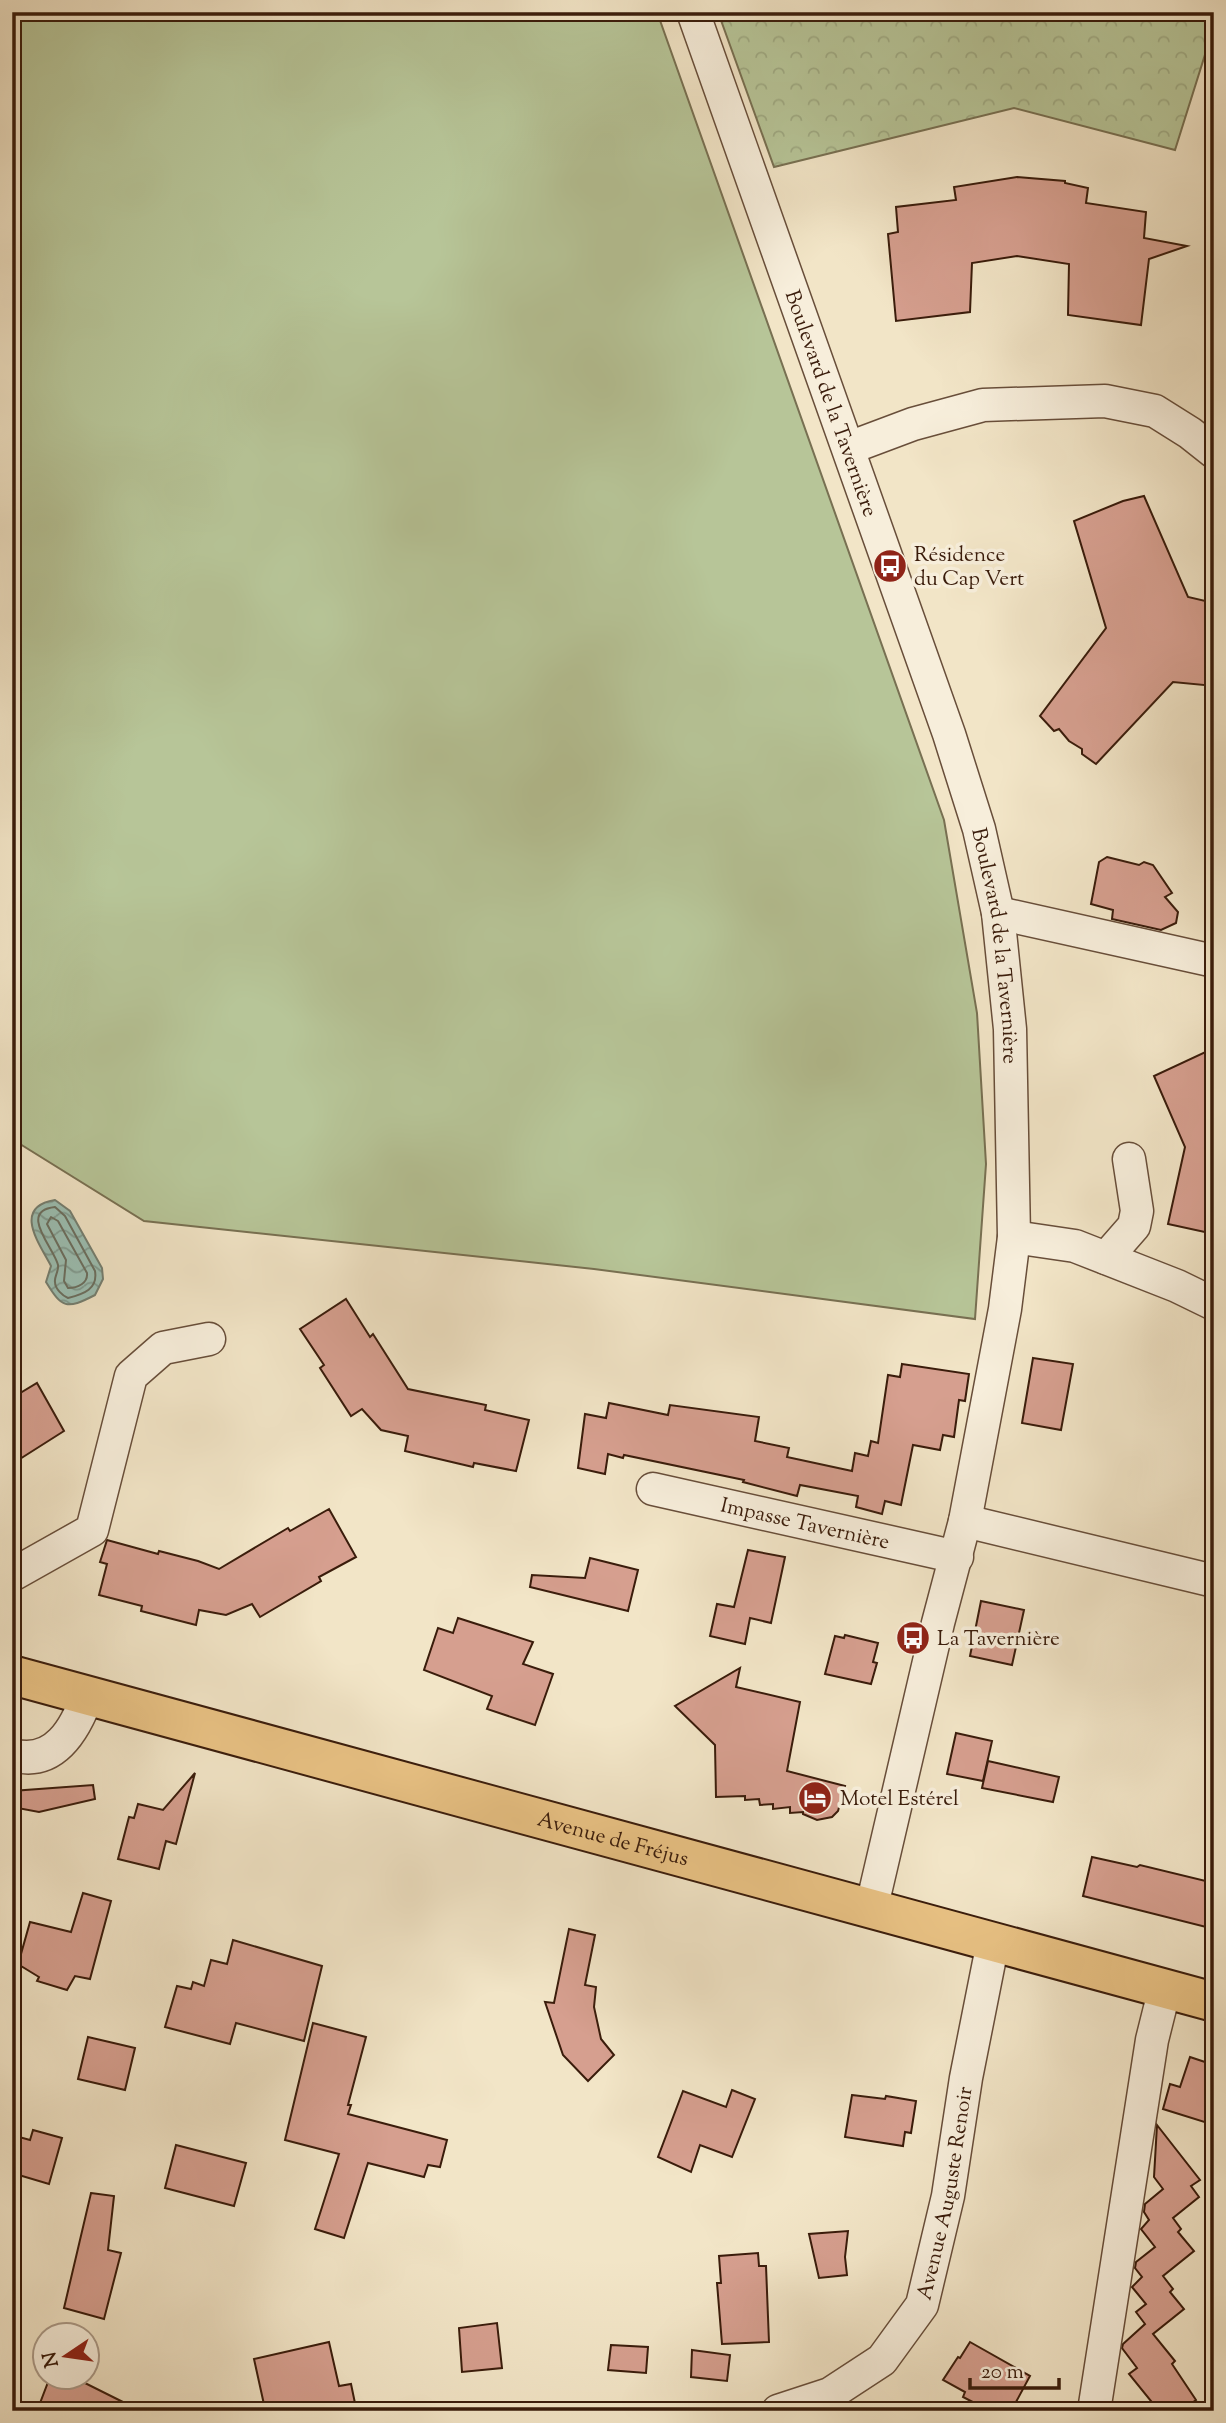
<svg xmlns="http://www.w3.org/2000/svg" width="1226" height="2423" viewBox="0 0 1226 2423" font-family="'Sorts Mill Goudy',serif">
  <style>
    .green { fill: #b7c598; stroke: #787052; stroke-width: 2 }
    .forest { fill: url(#forest-crowns); stroke: #787052; stroke-width: 2 }
    .water { fill: url(#water-waves); stroke: #747e70; stroke-width: 2 }
    .lines { fill: none; stroke-linecap: round; stroke-linejoin: round }
    .shore { stroke: #6a6e5f; stroke-width: 2 }
    .building { fill: #d69f8f; stroke: #3a1c0b; stroke-width: 2 }
    .minor-casing { stroke: #684e3a; stroke-width: 35 }
    .major-casing { stroke: #3a1c0b; stroke-width: 42 }
    .minor { stroke: #f7eedb; stroke-width: 32 }
    .major { stroke: #e9c284; stroke-width: 38 }
    .labels { text-anchor: middle; stroke-width: 7; stroke-linejoin: round; paint-order: stroke }
    .street-label { font-size: 21px; fill: #3a1c0b; stroke: #f7eedb }
    .poi-label { font-size: 21px; fill: #3a1c0b; stroke: #f7eedb; text-anchor: start }
  </style>
  <defs>
    <pattern id="forest-crowns" width="20" height="18" patternUnits="userSpaceOnUse" patternTransform="scale(1.75)"><rect width="20" height="18" fill="#b7c598"/><path d="M2 6a3 3 0 1 1 6 0M12 15a3 3 0 1 1 6 0" fill="none" stroke="#9ea982"/></pattern>
    <pattern id="water-waves" width="16" height="10" patternUnits="userSpaceOnUse" patternTransform="scale(1.75)"><rect width="16" height="10" fill="#9bbfb3"/><path d="M0 5q4-4 8 0t8 0" fill="none" stroke="#7f9a90"/></pattern>
  </defs>
  <rect width="100%" height="100%" fill="#f2e5c7"/>
  <filter id="stains"><feTurbulence type="fractalNoise" baseFrequency=".00286" numOctaves="4"/><feColorMatrix values="0 0 0 0 .2 0 0 0 0 .09 0 0 0 0 .02 0 0 0 .5 -.17"/></filter>
  <radialGradient id="worn" r=".72"><stop offset=".6" stop-color="#630" stop-opacity="0"/><stop offset="1" stop-color="#630" stop-opacity=".3"/></radialGradient>
  <path class="green" d="M 12,12 L 657,12 L 944,820 L 977,1013 L 986,1164 L 975,1319 L 594,1269 L 144,1221 L 12,1139 Z"/>
  <path class="forest" d="M 718,12 L 1214,12 L 1214,26 L 1175,150 L 1014,108 L 774,167 Z"/>
  <path class="water" d="M 55,1200 L 70,1211 L 102,1268 L 103,1279 L 95,1295 C 66,1310 62,1308 46,1282 L 51,1266 C 39,1243 12,1207 55,1200 Z"/>
  <g class="lines">
    <g class="shore">
      <path d="M 55,1207 L 65,1216 L 95,1271 C 98,1289 84,1294 68,1298 C 63,1296 55,1289 55,1282 C 54,1277 59,1271 58,1265 C 55,1249 17,1211 55,1207 Z"/>
      <path d="M 51,1217 L 58,1221 L 87,1273 C 88,1283 78,1288 68,1288 L 64,1281 L 66,1260 L 47,1224 Z"/>
    </g>
  </g>
  <g class="building">
    <path d="M 1017,177 L 1065,181 L 1065,183 L 1088,188 L 1086,203 L 1146,212 L 1144,238 L 1187,246 L 1149,259 L 1141,325 L 1068,315 L 1069,264 L 1017,256 L 972,263 L 970,312 L 896,321 L 888,234 L 898,232 L 896,207 L 956,200 L 954,187 Z"/>
    <path d="M 1144,496 L 1188,597 L 1214,603 L 1214,686 L 1173,682 L 1096,764 L 1082,754 L 1082,749 L 1069,741 L 1059,729 L 1054,731 L 1040,716 L 1106,628 L 1074,521 L 1123,501 Z"/>
    <path d="M 1107,857 L 1139,865 L 1144,862 L 1153,865 L 1172,893 L 1165,897 L 1178,912 L 1176,923 L 1161,930 L 1112,919 L 1113,910 L 1091,904 L 1099,862 Z"/>
    <path d="M 1214,1048 L 1214,1234 L 1168,1224 L 1185,1147 L 1154,1076 Z"/>
    <path d="M 346,1299 L 370,1337 L 373,1334 L 408,1389 L 486,1405 L 485,1410 L 529,1420 L 516,1471 L 474,1463 L 473,1467 L 405,1451 L 408,1436 L 381,1430 L 362,1409 L 351,1416 L 320,1368 L 324,1365 L 300,1329 Z"/>
    <path d="M 1033,1358 L 1073,1364 L 1061,1430 L 1022,1423 Z"/>
    <path d="M 902,1364 L 969,1374 L 965,1401 L 959,1400 L 954,1437 L 943,1435 L 940,1450 L 913,1445 L 901,1505 L 885,1501 L 882,1514 L 856,1507 L 858,1496 L 800,1485 L 797,1496 L 743,1482 L 744,1480 L 624,1455 L 623,1458 L 608,1454 L 605,1474 L 578,1468 L 585,1414 L 606,1418 L 609,1403 L 668,1415 L 670,1405 L 759,1417 L 755,1441 L 789,1448 L 787,1457 L 852,1471 L 855,1453 L 868,1456 L 871,1441 L 878,1443 L 888,1375 L 900,1377 Z"/>
    <path d="M 37,1383 L 64,1431 L 12,1464 L 12,1398 Z"/>
    <path d="M 329,1509 L 356,1557 L 319,1577 L 321,1581 L 260,1617 L 252,1604 L 226,1615 L 199,1610 L 196,1625 L 141,1611 L 142,1606 L 99,1595 L 107,1564 L 100,1562 L 107,1540 L 158,1554 L 159,1551 L 198,1561 L 219,1569 L 288,1528 L 290,1531 Z"/>
    <path d="M 748,1550 L 785,1557 L 771,1623 L 750,1618 L 745,1644 L 710,1636 L 717,1604 L 734,1607 Z"/>
    <path d="M 590,1558 L 638,1570 L 628,1611 L 530,1587 L 532,1575 L 585,1578 Z"/>
    <path d="M 981,1601 L 1024,1610 L 1012,1665 L 970,1656 Z"/>
    <path d="M 458,1618 L 533,1642 L 523,1664 L 553,1674 L 535,1725 L 487,1709 L 492,1696 L 424,1670 L 438,1628 L 453,1633 Z"/>
    <path d="M 845,1635 L 878,1643 L 873,1662 L 877,1663 L 871,1684 L 825,1674 L 835,1636 L 844,1638 Z"/>
    <path d="M 740,1668 L 736,1687 L 800,1702 L 787,1771 L 845,1786 L 838,1811 L 832,1817 L 817,1820 L 803,1814 L 803,1812 L 790,1813 L 790,1807 L 773,1809 L 773,1804 L 760,1805 L 759,1799 L 745,1800 L 745,1796 L 716,1797 L 715,1745 L 675,1706 Z"/>
    <path d="M 956,1733 L 992,1741 L 983,1781 L 947,1774 Z"/>
    <path d="M 988,1761 L 1059,1777 L 1053,1802 L 982,1788 Z"/>
    <path d="M 195,1773 L 176,1844 L 166,1841 L 159,1869 L 118,1859 L 129,1817 L 134,1818 L 138,1804 L 163,1810 Z"/>
    <path d="M 93,1785 L 95,1799 L 39,1812 L 12,1807 L 12,1791 Z"/>
    <path d="M 1092,1857 L 1137,1867 L 1140,1865 L 1214,1883 L 1214,1929 L 1083,1896 Z"/>
    <path d="M 83,1893 L 111,1901 L 90,1979 L 75,1976 L 67,1990 L 37,1981 L 39,1977 L 21,1966 L 21,1954 L 30,1922 L 71,1932 Z"/>
    <path d="M 569,1929 L 595,1935 L 585,1985 L 596,1987 L 594,2007 L 601,2039 L 614,2055 L 588,2081 L 563,2055 L 545,2002 L 554,2003 Z"/>
    <path d="M 233,1940 L 322,1966 L 304,2041 L 236,2023 L 230,2044 L 165,2027 L 177,1986 L 191,1989 L 193,1982 L 204,1986 L 211,1960 L 227,1964 Z"/>
    <path d="M 313,2023 L 366,2037 L 348,2105 L 351,2105 L 348,2114 L 447,2140 L 440,2167 L 428,2165 L 424,2177 L 368,2163 L 344,2238 L 315,2229 L 339,2154 L 285,2140 Z"/>
    <path d="M 88,2037 L 135,2048 L 125,2090 L 78,2079 Z"/>
    <path d="M 1190,2057 L 1214,2065 L 1214,2125 L 1163,2109 L 1170,2084 L 1180,2087 Z"/>
    <path d="M 732,2090 L 755,2099 L 732,2157 L 700,2145 L 691,2172 L 658,2157 L 683,2091 L 726,2107 Z"/>
    <path d="M 852,2095 L 885,2099 L 886,2096 L 916,2101 L 911,2133 L 905,2132 L 903,2146 L 845,2137 Z"/>
    <path d="M 1157,2125 L 1200,2180 L 1191,2186 L 1199,2197 L 1173,2218 L 1181,2229 L 1178,2232 L 1194,2251 L 1163,2276 L 1173,2289 L 1170,2292 L 1184,2309 L 1153,2334 L 1175,2361 L 1172,2364 L 1196,2400 L 1181,2411 L 1159,2411 L 1129,2374 L 1137,2368 L 1122,2348 L 1123,2344 L 1145,2324 L 1136,2312 L 1146,2304 L 1132,2287 L 1142,2277 L 1135,2268 L 1136,2262 L 1155,2247 L 1141,2229 L 1149,2220 L 1144,2212 L 1145,2204 L 1163,2189 L 1154,2177 Z"/>
    <path d="M 33,2130 L 62,2138 L 49,2184 L 12,2173 L 12,2135 L 30,2140 Z"/>
    <path d="M 176,2145 L 246,2163 L 234,2206 L 165,2188 Z"/>
    <path d="M 91,2193 L 114,2196 L 108,2250 L 121,2253 L 104,2319 L 64,2308 Z"/>
    <path d="M 848,2231 L 845,2257 L 847,2275 L 819,2278 L 809,2234 Z"/>
    <path d="M 758,2253 L 759,2266 L 766,2266 L 769,2342 L 722,2344 L 717,2283 L 721,2283 L 719,2256 Z"/>
    <path d="M 497,2323 L 502,2368 L 462,2372 L 459,2328 Z"/>
    <path d="M 329,2342 L 339,2386 L 351,2384 L 356,2408 L 342,2411 L 276,2411 L 276,2406 L 265,2409 L 254,2359 Z"/>
    <path d="M 970,2342 L 1030,2376 L 1016,2402 L 1002,2407 L 1000,2411 L 990,2411 L 963,2397 L 965,2392 L 943,2380 L 958,2357 L 960,2358 Z"/>
    <path d="M 611,2345 L 648,2347 L 646,2373 L 608,2370 Z"/>
    <path d="M 692,2350 L 730,2355 L 727,2381 L 691,2377 Z"/>
    <path d="M 50,2377 L 73,2377 L 141,2411 L 37,2411 Z"/>
  </g>
  <g class="lines">
    <g class="minor-casing">
      <g id="minor">
        <path id="s1" d="M 693,12 L 949,734 L 979,829 L 998,913 L 1010,1029 L 1014,1237 L 1005,1309 L 965,1521 L 938,1623 L 871,1910"/>
        <path d="M 849,448 L 913,424 L 983,405 L 1105,401 L 1155,411 L 1190,433 L 1214,452"/>
        <path d="M 998,913 L 1214,961"/>
        <path d="M 1014,1237 L 1075,1246 L 1177,1286 L 1214,1304"/>
        <path d="M 1106,1258 L 1134,1226 L 1137,1211 L 1129,1159"/>
        <path id="s2" d="M 653,1489 L 957,1557"/>
        <path d="M 965,1521 L 1214,1581"/>
        <path d="M 12,1575 L 92,1530 L 131,1376 L 163,1348 L 209,1339"/>
        <path d="M 12,1755 C 55,1767 76,1728 88,1694"/>
        <path id="s3" d="M 778,2411 L 830,2394 L 882,2360 L 922,2305 L 948,2196 L 966,2078 L 993,1942"/>
        <path d="M 1094,2411 L 1152,2040 L 1165,1988"/>
      </g>
    </g>
    <g class="major-casing">
      <g id="major">
        <path id="s4" d="M 12,1675 L 1214,2002"/>
      </g>
    </g>
    <use href="#minor" class="minor"/>
    <use href="#major" class="major"/>
  </g>
  <defs>
    <g id="bus-disc" transform="scale(1.75)"><circle r="9.5" fill="#8f2418" stroke="#f7eedb"/><path d="M-5-6H5V4H4V6H2V4H-2V6H-4V4H-5ZM-3.5-4V0h7V-4ZM-3.5 1.2v1.5H-2V1.2ZM2 1.2v1.5H3.5V1.2Z" fill="#fff"/></g>
    <g id="hotel-disc" transform="scale(1.75)"><circle r="9.5" fill="#8f2418" stroke="#f7eedb"/><path d="M-6-4.5h1.5V1H6V5H4.5V3h-9V5H-6ZM-4 0a1.8 1.8 0 1 1 3.6 0ZM.5 0V-2.5h3Q6-2.5 6 0Z" fill="#fff"/></g>
  </defs>
  <g fill-rule="evenodd">
    <use href="#bus-disc" x="890" y="566"/>
    <use href="#bus-disc" x="913" y="1638"/>
    <use href="#hotel-disc" x="815" y="1798"/>
  </g>
  <g class="labels">
    <g class="street-label">
      <text dy="7" stroke="none"><textPath href="#s1" startOffset="415">Boulevard de la Tavernière</textPath></text>
      <text dy="7" stroke="none"><textPath href="#s1" startOffset="984">Boulevard de la Tavernière</textPath></text>
      <text dy="7" stroke="none"><textPath href="#s2" startOffset="156">Impasse Tavernière</textPath></text>
      <text dy="7" stroke="none"><textPath href="#s4" startOffset="623">Avenue de Fréjus</textPath></text>
      <text dy="7" stroke="none"><textPath href="#s3" startOffset="299">Avenue Auguste Renoir</textPath></text>
    </g>
    <g class="poi-label">
      <text x="914" y="561">Résidence<tspan x="914" dy="24">du Cap Vert</tspan></text>
      <text x="937" y="1645">La Tavernière</text>
      <text x="840" y="1805">Motel Estérel</text>
    </g>
  </g>
  <rect width="1226" height="2423" fill="none" stroke="#f2e5c7" stroke-width="42"/>
  <rect x="14" y="14" width="1198" height="2395" fill="none" stroke="#3a1c0b" stroke-width="3.5"/>
  <rect x="21" y="21" width="1184" height="2381" fill="none" stroke="#3a1c0b" stroke-width="2"/>
  <g transform="translate(66 2356) rotate(257)"><circle r="33" fill="#f7eedb" stroke="#ab9a88" stroke-width="2"/>
  <path d="M0-5L12 26L0 18L-12 26Z" fill="#8f2418"/>
  <text y="-10" font-size="19" font-weight="bold" text-anchor="middle" fill="#3a1c0b">N</text>
  </g>
  <path d="M970 2378v10h89v-10" fill="none" stroke="#3a1c0b" stroke-width="3.5"/>
  <text x="981" y="2378" font-size="21" fill="#3a1c0b" stroke="#f7eedb" stroke-width="5" paint-order="stroke">20 m</text>
  <rect width="100%" height="100%" filter="url(#stains)"/>
  <rect width="100%" height="100%" fill="url(#worn)"/>
</svg>
